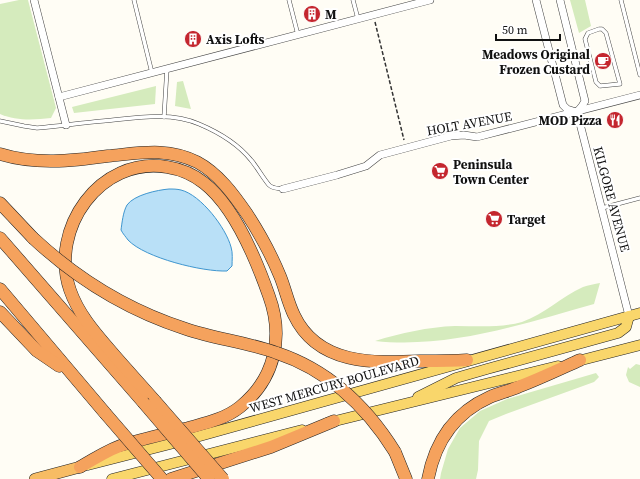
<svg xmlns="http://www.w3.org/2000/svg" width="640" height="479" viewBox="0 0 640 479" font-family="'Source Serif 4',serif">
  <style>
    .green { fill: #d5ebbd }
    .water { fill: #b9e0f7; stroke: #3f96cf }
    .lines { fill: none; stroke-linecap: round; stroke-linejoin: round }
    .service-casing { stroke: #444; stroke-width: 4.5 }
    .minor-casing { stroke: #444; stroke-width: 8 }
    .primary-casing { stroke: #222; stroke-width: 11 }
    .trunk-casing { stroke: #222; stroke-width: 12 }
    .motorway-casing { stroke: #222; stroke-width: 13 }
    .path { stroke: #333; stroke-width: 1.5; stroke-dasharray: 4 2; stroke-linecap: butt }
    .service { stroke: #fff; stroke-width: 3.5 }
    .minor { stroke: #fff; stroke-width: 7 }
    .primary { stroke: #f9d66b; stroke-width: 10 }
    .trunk { stroke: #f7bc64; stroke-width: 11 }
    .motorway { stroke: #f5a25d; stroke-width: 12 }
    .motorway-bridge-casing { stroke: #222; stroke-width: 13; stroke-linecap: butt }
    .motorway-bridge { stroke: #f5a25d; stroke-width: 12 }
    .labels { text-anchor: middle; stroke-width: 4; stroke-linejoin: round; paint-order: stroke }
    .poi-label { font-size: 13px; font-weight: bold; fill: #111; stroke: #fff; text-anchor: start }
    .street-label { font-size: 13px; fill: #111; stroke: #fff }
  </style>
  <rect width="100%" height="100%" fill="#fffdf5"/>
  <g class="green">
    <path d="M 19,0 L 28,0 L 56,108 L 51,118 C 34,120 16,121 0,114 L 0,4 Z"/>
    <path d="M 570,0 L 585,0 L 591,26 L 579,33 Z"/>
    <path d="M 183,81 L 191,109 L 175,106 L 177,82 Z"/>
    <path d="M 156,86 L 155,104 L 74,113 L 72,107 Z"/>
    <path d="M 600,283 L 594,304 C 523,324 449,349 375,341 C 401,333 428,327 455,326 C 478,326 500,328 522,322 C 545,314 561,297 583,287 C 588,285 595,284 600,283 Z"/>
    <path d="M 636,364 L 640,365 L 640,387 L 629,382 L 626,375 L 628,367 L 630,369 Z"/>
    <path d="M 596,373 L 599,377 L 594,382 L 506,414 L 489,421 L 479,441 L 478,470 L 476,479 L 440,479 L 441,473 L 448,449 L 460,428 L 480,411 L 507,399 Z"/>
  </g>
  <path class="water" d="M 169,189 C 173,189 177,189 181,190 C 201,195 226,228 231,247 C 233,253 232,260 232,266 L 227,271 C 203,272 145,258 128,240 C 126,237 123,234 121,230 C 122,223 123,212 127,205 C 134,195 157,190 169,189 Z"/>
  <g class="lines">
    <g class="service-casing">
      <g id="service">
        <path d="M 134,0 L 152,73"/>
        <path d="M 289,0 L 298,35"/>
        <path d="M 353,0 L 358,19"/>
        <path d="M 621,0 L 640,75"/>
        <path d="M 599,29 L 602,29 L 606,33 L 620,84 L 600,86 L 596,82 L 585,39 L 588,33 Z"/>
        <path d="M 164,117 L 167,69"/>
        <path d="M 0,121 L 24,126 L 37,128 C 59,126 81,123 103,121 C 134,118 170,111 199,124 C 218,132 238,144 251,160 C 257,167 263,178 269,185 C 273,189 278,188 283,189"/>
        <path d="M 602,208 L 640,198"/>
      </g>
    </g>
    <g class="minor-casing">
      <g id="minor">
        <path d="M 34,0 L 66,125"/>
        <path d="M 536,0 L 563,105 L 567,109 L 576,112"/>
        <path d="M 560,0 L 585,101 L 582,106 L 577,112"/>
        <path d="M 59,97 L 430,0"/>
        <path d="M 577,112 L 629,316"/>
        <path d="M 283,189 L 337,175 L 366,166 L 380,155 L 395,151 L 451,136 L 464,135 L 477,137 L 640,95"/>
      </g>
    </g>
    <g class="primary-casing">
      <g id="primary">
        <path d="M 574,362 L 640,345"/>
        <path d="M 418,397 L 456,378 L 487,369 L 618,333 L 626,327 L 629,316"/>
        <path d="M 327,423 L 558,366"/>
        <path d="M 88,465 L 182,441 L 640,313"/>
        <path d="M 112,479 L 302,430"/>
      </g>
    </g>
    <g class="trunk-casing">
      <path id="trunk" d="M 35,479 L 80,467"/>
    </g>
    <g class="motorway-casing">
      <g id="motorway">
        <path d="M 0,154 C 35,165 72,161 108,156 C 140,153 167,147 197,162 C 218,173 234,195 247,214 C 260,234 271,254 280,276 C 285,288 288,303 294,315 C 318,366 375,363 422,361 C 437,361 452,361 467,360"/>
        <path d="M 0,203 L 33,238"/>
        <path d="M 0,238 L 143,402"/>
        <path d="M 0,289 L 105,413"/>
        <path d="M 0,312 L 37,351 L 59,366"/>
        <path d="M 395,452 L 406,479"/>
        <path d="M 80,467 C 95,459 110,448 126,444 C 147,438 168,433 188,428 C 206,423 225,419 240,407 C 275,379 284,337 269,296 C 256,259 235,207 204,183 C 194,175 180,169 167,167 C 100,156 49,229 70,290 C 79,316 98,336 115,356 C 128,371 142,386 155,401"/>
        <path d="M 171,479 L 271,447 L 334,421"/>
        <path d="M 428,479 C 435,442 454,413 490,397 C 499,393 509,391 518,387 C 539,379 560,369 580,360"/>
      </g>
    </g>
    <path class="path" d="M 375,22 L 404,140"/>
    <use href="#service" class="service"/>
    <use href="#minor" class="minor"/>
    <use href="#primary" class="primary"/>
    <use href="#trunk" class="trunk"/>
    <use href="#motorway" class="motorway"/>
    <g class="motorway-bridge-casing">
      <g id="motorway-bridge">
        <path d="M 33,238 C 78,280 127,310 186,329 C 215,339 247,342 277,353 C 328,370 367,407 395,452"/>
        <path d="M 155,401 L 223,479"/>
        <path d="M 143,402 L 209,479"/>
        <path d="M 105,413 L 162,479"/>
      </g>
    </g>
    <use href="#motorway-bridge" class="motorway-bridge"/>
  </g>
  <defs>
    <g id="building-disc" transform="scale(0.9)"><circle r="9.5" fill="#c4262e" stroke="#fff"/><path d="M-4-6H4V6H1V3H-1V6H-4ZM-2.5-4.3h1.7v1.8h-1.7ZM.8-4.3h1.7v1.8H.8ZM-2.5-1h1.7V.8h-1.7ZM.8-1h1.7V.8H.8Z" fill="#fff"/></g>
    <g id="cafe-disc" transform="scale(0.9)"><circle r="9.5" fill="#c4262e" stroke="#fff"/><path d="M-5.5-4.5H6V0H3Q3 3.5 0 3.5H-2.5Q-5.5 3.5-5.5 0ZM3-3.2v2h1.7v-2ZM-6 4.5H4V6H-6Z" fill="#fff"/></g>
    <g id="restaurant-disc" transform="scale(0.9)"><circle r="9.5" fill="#c4262e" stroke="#fff"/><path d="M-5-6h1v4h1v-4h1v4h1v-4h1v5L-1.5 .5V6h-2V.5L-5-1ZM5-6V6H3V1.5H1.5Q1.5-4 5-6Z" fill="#fff"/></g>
    <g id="supermarket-disc" transform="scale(0.9)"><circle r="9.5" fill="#c4262e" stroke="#fff"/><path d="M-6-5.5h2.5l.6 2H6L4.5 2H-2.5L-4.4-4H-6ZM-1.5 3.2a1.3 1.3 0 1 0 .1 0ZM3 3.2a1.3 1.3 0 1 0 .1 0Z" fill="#fff"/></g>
  </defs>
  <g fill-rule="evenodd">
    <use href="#building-disc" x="312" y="14"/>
    <use href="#building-disc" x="193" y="39"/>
    <use href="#cafe-disc" x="603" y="61"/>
    <use href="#restaurant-disc" x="615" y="120"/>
    <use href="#supermarket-disc" x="440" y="171"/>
    <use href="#supermarket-disc" x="494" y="219"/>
  </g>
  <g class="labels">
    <g class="poi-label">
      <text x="325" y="19">M</text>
      <text x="206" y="44">Axis Lofts</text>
      <text x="590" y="59" text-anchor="end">Meadows Original<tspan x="590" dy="15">Frozen Custard</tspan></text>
      <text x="602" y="125" text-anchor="end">MOD Pizza</text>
      <text x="453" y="169">Peninsula<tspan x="453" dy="15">Town Center</tspan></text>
      <text x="507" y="224">Target</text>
    </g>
    <g class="street-label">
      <text transform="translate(469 123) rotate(-10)" y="5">HOLT AVENUE</text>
      <text transform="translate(612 199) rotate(75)" y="5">KILGORE AVENUE</text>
      <text transform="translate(334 384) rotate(-16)" y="5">WEST MERCURY BOULEVARD</text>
    </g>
  </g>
  <path d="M496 34v6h64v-6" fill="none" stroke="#111111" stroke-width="2"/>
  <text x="502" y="34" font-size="12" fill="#111111" stroke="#ffffff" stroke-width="3" paint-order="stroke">50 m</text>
</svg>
